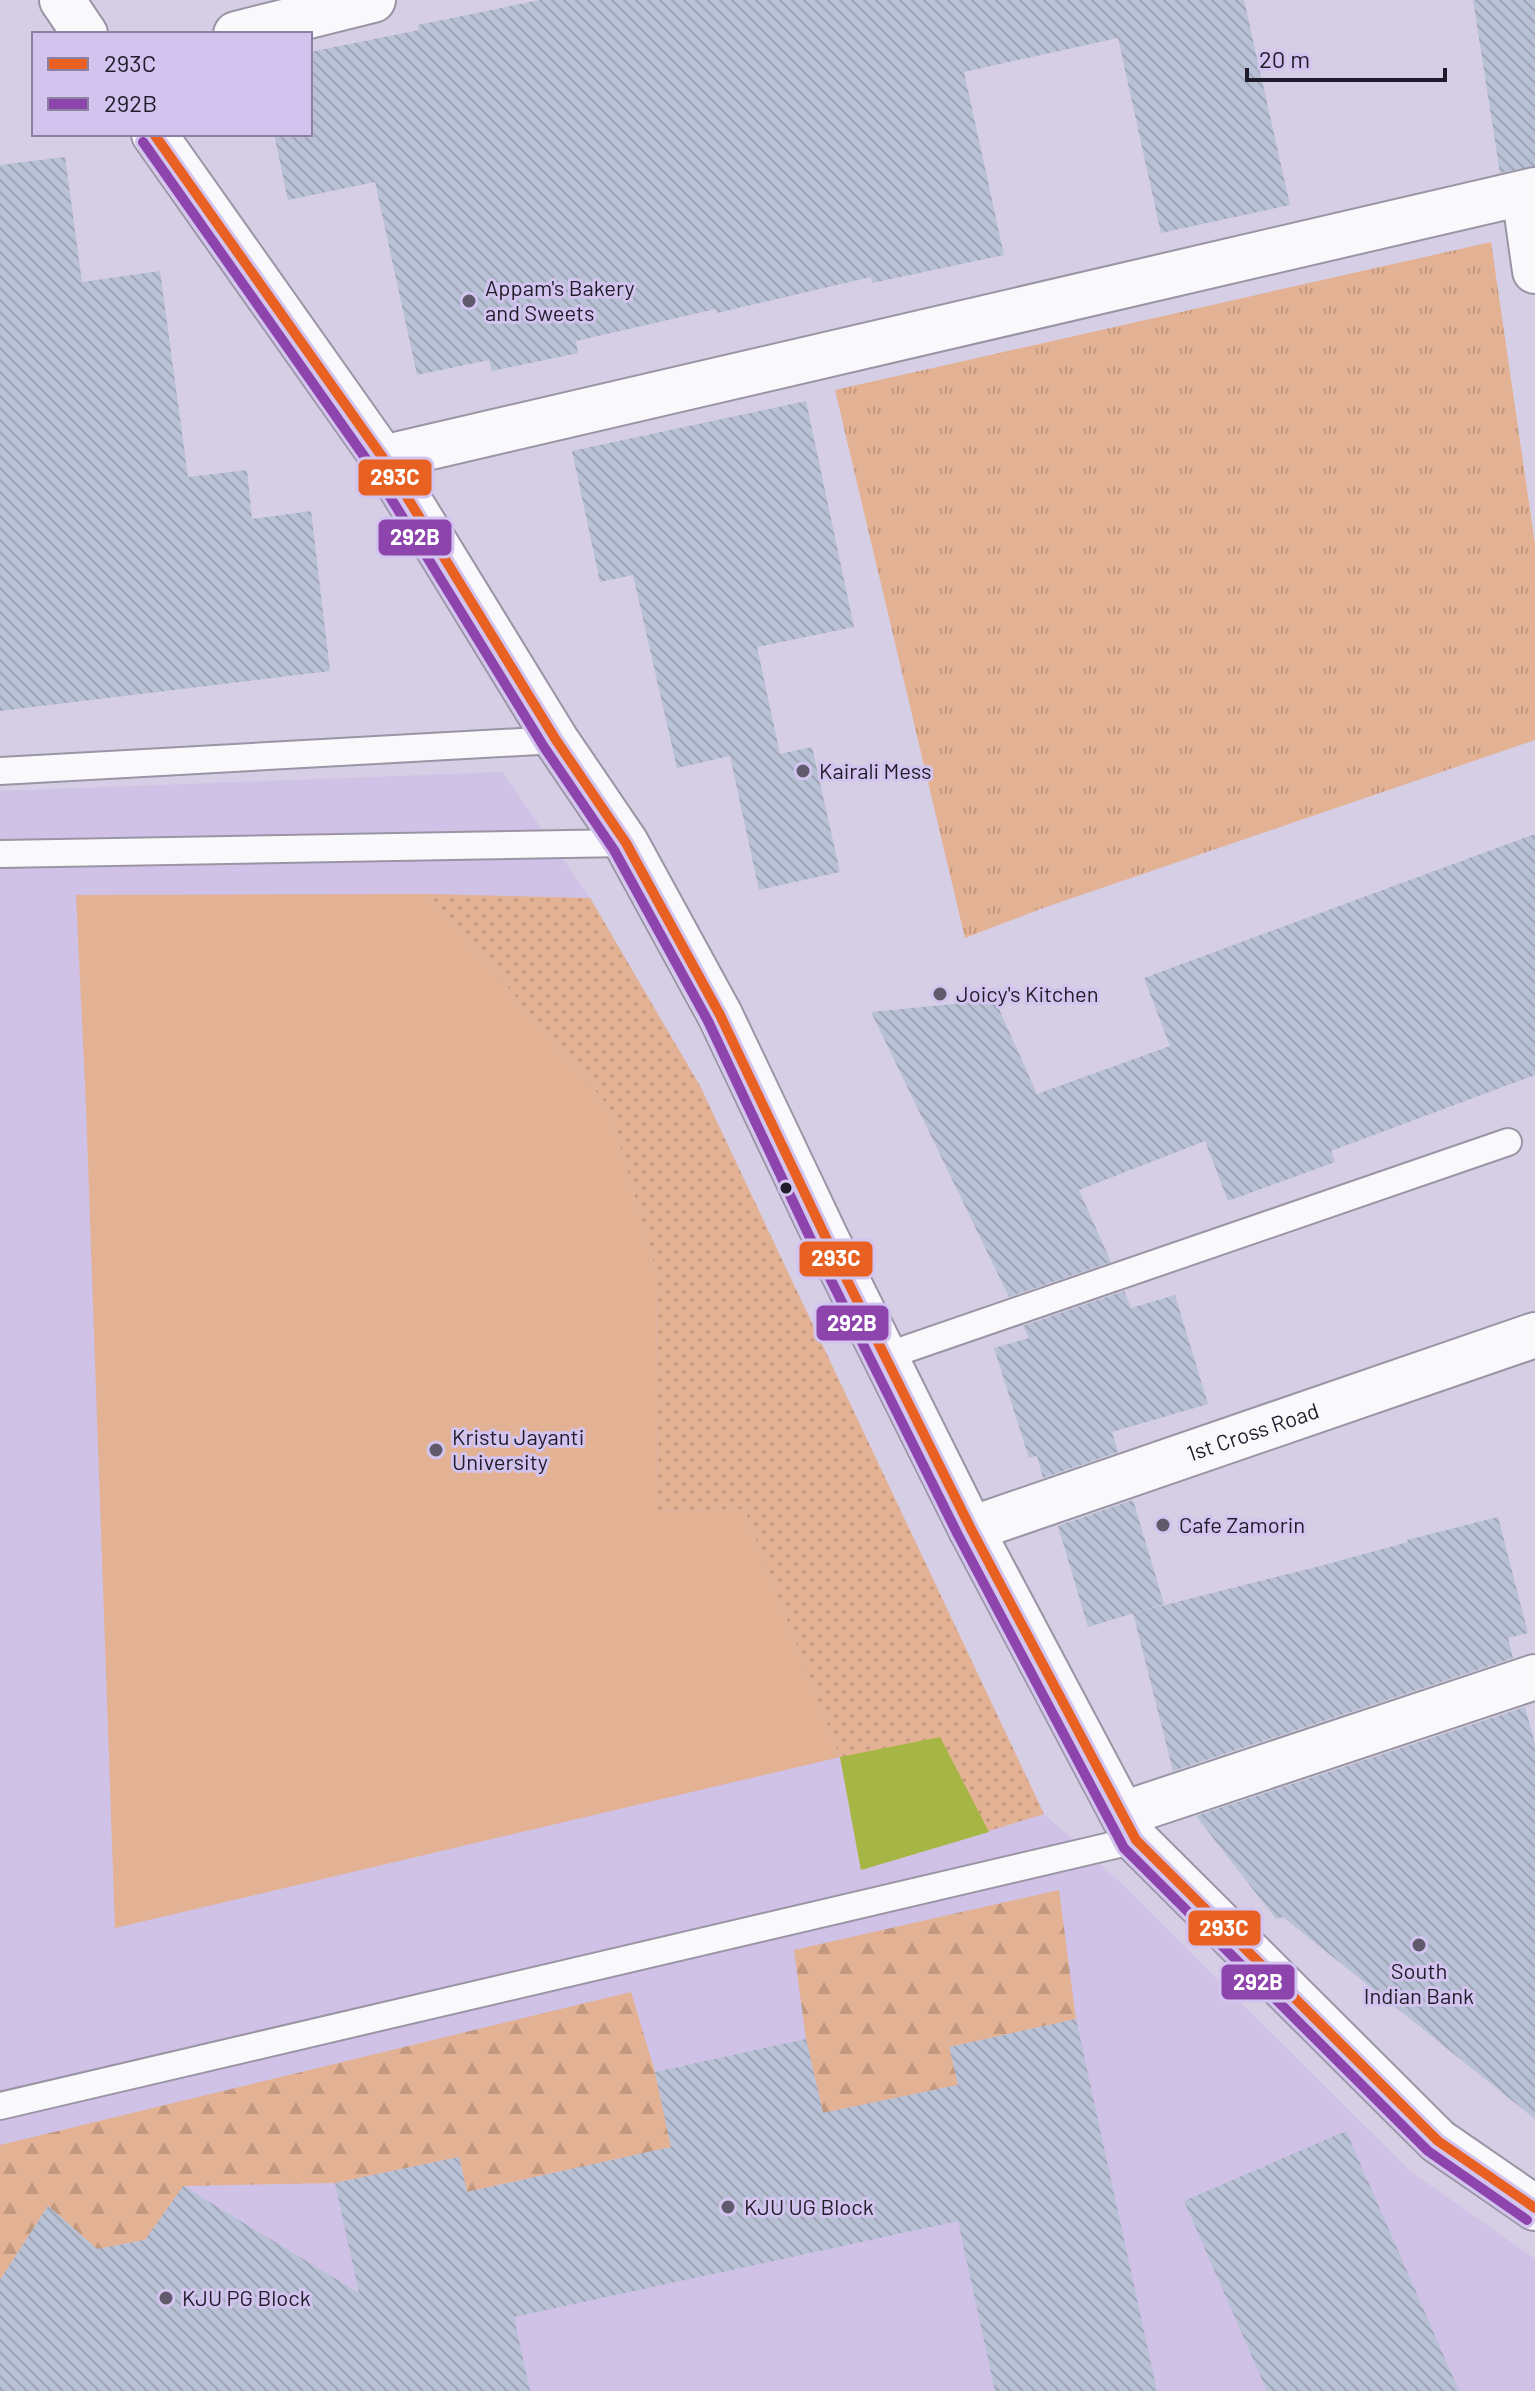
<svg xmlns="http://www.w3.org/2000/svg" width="1535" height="2391" viewBox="0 0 1535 2391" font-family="Barlow,sans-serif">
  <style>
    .built { fill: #cfc2e6 }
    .grass { fill: url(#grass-tufts) }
    .forest { fill: url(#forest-firs) }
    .park { fill: url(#park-dots) }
    .garden { fill: #e3b193 }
    .water { fill: #a6b644 }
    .building { fill: url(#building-back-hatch) }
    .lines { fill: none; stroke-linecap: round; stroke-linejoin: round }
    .lane-casing { stroke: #9a94a5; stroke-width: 30 }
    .street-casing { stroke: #9a94a5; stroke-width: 48 }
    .secondary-casing { stroke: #9a94a5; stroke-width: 48 }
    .lane { stroke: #f9f8fb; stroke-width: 26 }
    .street { stroke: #f9f8fb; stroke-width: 44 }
    .secondary { stroke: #f9f8fb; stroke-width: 44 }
    .bus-1-casing { stroke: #d2c4ee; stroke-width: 16 }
    .bus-2-casing { stroke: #d2c4ee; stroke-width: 16 }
    .bus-1 { stroke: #e86122; stroke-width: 10 }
    .bus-2 { stroke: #8e44ad; stroke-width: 10 }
    .poi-dot { fill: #605a6c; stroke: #d2c4ee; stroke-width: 3 }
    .bus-dot { fill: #211c2b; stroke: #d2c4ee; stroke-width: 3 }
    .labels { text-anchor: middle; stroke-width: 6; stroke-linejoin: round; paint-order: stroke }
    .poi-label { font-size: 22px; fill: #211c2b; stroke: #d2c4ee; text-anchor: start }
    .street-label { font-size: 22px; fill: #211c2b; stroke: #d2c4ee }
    .line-badge { stroke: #d2c4ee; stroke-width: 3 }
    .badge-label { font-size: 22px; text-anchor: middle; font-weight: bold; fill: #fff }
  </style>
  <defs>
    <pattern id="grass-tufts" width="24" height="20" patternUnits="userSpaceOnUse" patternTransform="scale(2)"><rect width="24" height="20" fill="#e3b193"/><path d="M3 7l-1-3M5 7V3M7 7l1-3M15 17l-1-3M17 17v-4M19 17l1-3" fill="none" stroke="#c2987f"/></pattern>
    <pattern id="forest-firs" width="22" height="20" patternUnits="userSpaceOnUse" patternTransform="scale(2)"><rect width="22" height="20" fill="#e3b193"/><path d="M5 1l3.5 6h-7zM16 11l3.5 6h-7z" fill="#c2987f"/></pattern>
    <pattern id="park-dots" width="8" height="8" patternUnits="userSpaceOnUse" patternTransform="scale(2)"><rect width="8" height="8" fill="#e3b193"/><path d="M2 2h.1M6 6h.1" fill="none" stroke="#c2987f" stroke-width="1.8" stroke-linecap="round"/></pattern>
    <pattern id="building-back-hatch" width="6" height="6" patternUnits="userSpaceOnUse" patternTransform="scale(2)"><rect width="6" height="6" fill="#b8c1d5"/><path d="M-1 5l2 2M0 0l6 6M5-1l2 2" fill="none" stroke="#9ea5b7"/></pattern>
  </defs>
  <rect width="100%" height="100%" fill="#d6cee4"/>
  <path class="built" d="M 502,772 L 590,898 L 700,1086 L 1044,1814 L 1122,1884 L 1409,2170 L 1535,2259 L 1535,2391 L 0,2391 L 0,791 Z"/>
  <path class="grass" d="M 1491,242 L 1535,544 L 1535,740 L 1043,908 L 965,938 L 835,390 Z"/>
  <g class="forest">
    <path d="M 1059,1890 L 1076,2019 L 950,2047 L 958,2085 L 823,2113 L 806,2039 L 794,1950 Z"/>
    <path d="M 631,1992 L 655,2072 L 671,2147 L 467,2192 L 459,2157 L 335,2183 L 184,2186 L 145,2240 L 97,2249 L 48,2206 L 0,2280 L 0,2145 Z"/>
  </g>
  <path class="park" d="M 429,894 L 590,898 L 700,1086 L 1044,1814 L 861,1870 L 840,1757 L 744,1509 L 658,1512 L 656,1271 L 609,1107 Z"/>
  <path class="garden" d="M 429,894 L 609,1107 L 656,1271 L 658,1512 L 744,1509 L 840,1757 L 115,1928 L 86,1106 L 76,895 Z"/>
  <path class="water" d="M 940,1737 L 989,1832 L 861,1870 L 840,1757 Z"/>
  <g class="building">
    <path d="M 540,0 L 1244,0 L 1290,205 L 1161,233 L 1118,38 L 964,72 L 1004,255 L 872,283 L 871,277 L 717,313 L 716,309 L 576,341 L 578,353 L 492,371 L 489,360 L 417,375 L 375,182 L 288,200 L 274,134 L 310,134 L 310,52 L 419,30 L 418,25 Z"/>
    <path d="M 1473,0 L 1535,0 L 1535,166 L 1500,173 Z"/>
    <path d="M 65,157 L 82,282 L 160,271 L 188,477 L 247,470 L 252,519 L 311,511 L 330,671 L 0,711 L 0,165 Z"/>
    <path d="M 806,401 L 854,627 L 757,647 L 780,754 L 812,747 L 840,872 L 759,890 L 730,756 L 677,768 L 633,575 L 600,582 L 572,451 Z"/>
    <path d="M 1535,834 L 1535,1075 L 1331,1151 L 1335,1162 L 1228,1201 L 1205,1141 L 1079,1190 L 1111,1262 L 1009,1297 L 871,1012 L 995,1000 L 1037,1094 L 1170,1046 L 1144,978 Z"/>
    <path d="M 1124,1291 L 1131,1308 L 1175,1295 L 1208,1404 L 1112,1432 L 1118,1452 L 1043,1478 L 1037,1456 L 1029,1458 L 994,1348 L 1029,1338 L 1023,1326 Z"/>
    <path d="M 1133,1500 L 1164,1604 L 1088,1627 L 1058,1526 Z"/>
    <path d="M 1498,1517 L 1528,1633 L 1508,1638 L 1513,1658 L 1173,1771 L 1133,1613 L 1324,1565 L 1408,1542 L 1407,1540 Z"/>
    <path d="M 1525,1707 L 1535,1744 L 1535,2119 L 1283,1917 L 1276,1919 L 1196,1816 Z"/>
    <path d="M 1076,2019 L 1157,2391 L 995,2391 L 958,2221 L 514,2317 L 530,2391 L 0,2391 L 0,2280 L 48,2206 L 97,2249 L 145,2240 L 183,2186 L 359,2293 L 335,2183 L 459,2157 L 467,2192 L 671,2147 L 655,2072 L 806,2039 L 823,2113 L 958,2085 L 949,2047 Z"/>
    <path d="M 1346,2131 L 1459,2391 L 1267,2391 L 1184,2201 Z"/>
  </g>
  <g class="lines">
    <g class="lane-casing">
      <g id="lane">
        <path d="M 0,771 L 556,740"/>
        <path d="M 0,854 L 626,843"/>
        <path d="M 886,1356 L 1508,1142"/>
        <path d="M 0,2106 L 1136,1840"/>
      </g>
    </g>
    <g class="street-casing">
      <g id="street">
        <path d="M 236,34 L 373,0"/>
        <path d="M 1524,193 L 1535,271"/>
        <path d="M 383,458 L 1535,190"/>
        <path id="s1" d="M 971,1529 L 1535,1335"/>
        <path d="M 1123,1814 L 1535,1677"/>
      </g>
    </g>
    <g class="secondary-casing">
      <g id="secondary">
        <path d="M 62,0 L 85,34"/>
        <path d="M 154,134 L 383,458 L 556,740 L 626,843 L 720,1015 L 826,1238 L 971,1529 L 1136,1840 L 1438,2141 L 1535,2208"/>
      </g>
    </g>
    <use href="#lane" class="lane"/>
    <use href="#street" class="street"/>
    <use href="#secondary" class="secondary"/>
    <g class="bus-1-casing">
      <path id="bus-1" d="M 154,134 L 383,458 L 556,740 L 626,843 L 720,1015 L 826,1238 L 971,1529 L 1136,1840 L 1438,2141 L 1535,2208"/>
    </g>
    <g class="bus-2-casing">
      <path id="bus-2" d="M 143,142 L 371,466 L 544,747 L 614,850 L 708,1021 L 813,1244 L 958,1535 L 1124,1848 L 1428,2151 L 1527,2220"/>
    </g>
    <use href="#bus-1" class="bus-1"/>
    <use href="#bus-2" class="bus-2"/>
  </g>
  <g class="poi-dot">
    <circle cx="469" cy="301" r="8"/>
    <circle cx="803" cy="771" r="8"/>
    <circle cx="940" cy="994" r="8"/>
    <circle cx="436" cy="1450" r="8"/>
    <circle cx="1163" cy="1525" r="8"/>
    <circle cx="1419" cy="1945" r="8"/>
    <circle cx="728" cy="2207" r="8"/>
    <circle cx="166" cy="2298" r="8"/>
  </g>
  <circle class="bus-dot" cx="786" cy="1188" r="7"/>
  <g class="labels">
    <g class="poi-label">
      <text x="485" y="296">Appam's Bakery<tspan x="485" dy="25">and Sweets</tspan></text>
      <text x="819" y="779">Kairali Mess</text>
      <text x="956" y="1002">Joicy's Kitchen</text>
      <text x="452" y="1445">Kristu Jayanti<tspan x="452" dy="25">University</tspan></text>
      <text x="1179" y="1533">Cafe Zamorin</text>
      <text x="1419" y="1979" text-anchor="middle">South<tspan x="1419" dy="25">Indian Bank</tspan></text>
      <text x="744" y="2215">KJU UG Block</text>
      <text x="182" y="2306">KJU PG Block</text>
    </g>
    <g class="street-label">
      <text dy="8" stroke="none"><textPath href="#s1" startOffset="298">1st Cross Road</textPath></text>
    </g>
  </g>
  <g class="line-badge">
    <rect x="357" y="458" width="76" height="39" rx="8" fill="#e86122"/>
    <rect x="377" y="518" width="76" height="39" rx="8" fill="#8e44ad"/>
    <rect x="798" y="1240" width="76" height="38" rx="8" fill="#e86122"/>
    <rect x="815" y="1304" width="75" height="38" rx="8" fill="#8e44ad"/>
    <rect x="1187" y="1909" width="75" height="38" rx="8" fill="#e86122"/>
    <rect x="1220" y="1963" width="76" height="38" rx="8" fill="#8e44ad"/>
  </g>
  <g class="badge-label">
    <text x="395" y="485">293C</text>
    <text x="415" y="545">292B</text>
    <text x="836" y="1266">293C</text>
    <text x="852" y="1331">292B</text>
    <text x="1224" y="1936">293C</text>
    <text x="1258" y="1990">292B</text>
  </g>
  <rect x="32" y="32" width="280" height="104" fill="#d2c4ee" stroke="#8b81a0" stroke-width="2"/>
  <rect x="48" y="58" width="40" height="12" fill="#e86122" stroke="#8b81a0" stroke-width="2"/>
  <text x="104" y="72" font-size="24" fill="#211c2b">293C</text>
  <rect x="48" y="98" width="40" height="12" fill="#8e44ad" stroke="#8b81a0" stroke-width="2"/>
  <text x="104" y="112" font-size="24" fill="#211c2b">292B</text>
  <path d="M1247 68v12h198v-12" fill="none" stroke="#211c2b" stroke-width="4"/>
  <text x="1259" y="68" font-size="24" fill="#211c2b" stroke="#d2c4ee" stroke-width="6" paint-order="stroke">20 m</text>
</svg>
